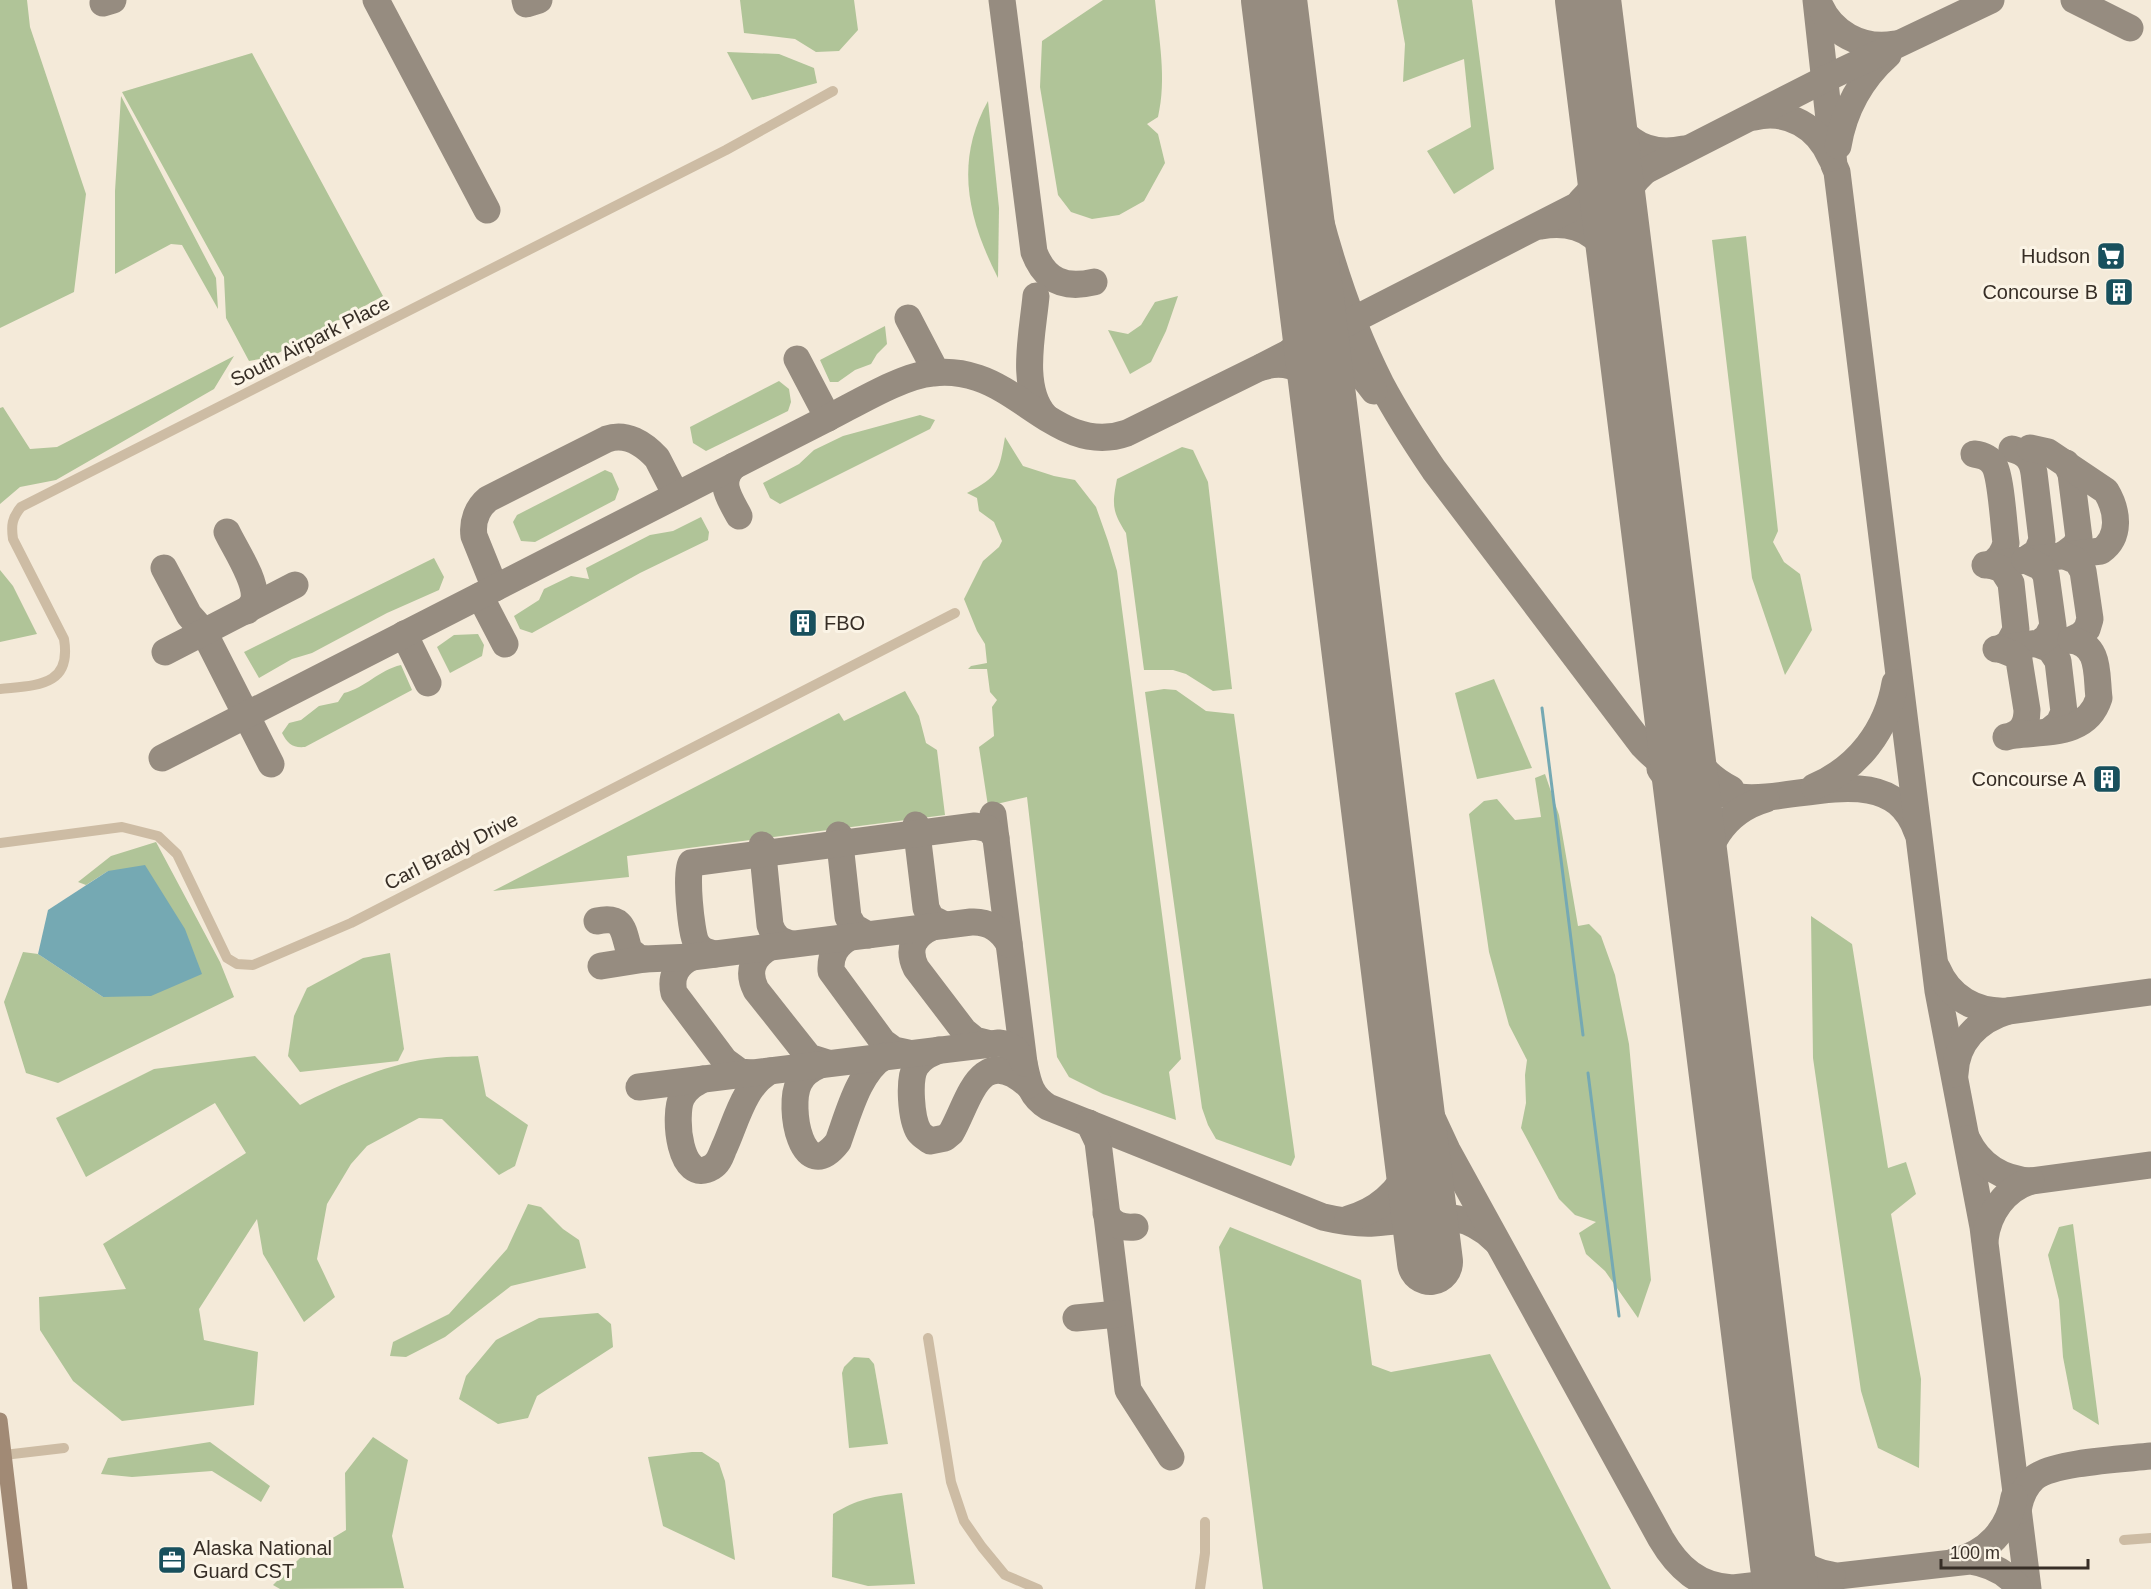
<svg xmlns="http://www.w3.org/2000/svg" width="2151" height="1589" viewBox="0 0 2151 1589" font-family="Arial,sans-serif">
  <style>
    .green { fill: #b0c498 }
    .water { fill: #75a9b3 }
    .lines { fill: none; stroke-linecap: round; stroke-linejoin: round }
    .stream { stroke: #75a9b3; stroke-width: 3 }
    .taxiway { stroke: #968c80; stroke-width: 27 }
    .runway { stroke: #968c80; stroke-width: 66 }
    .minor { stroke: #cdbca4; stroke-width: 10 }
    .secondary { stroke: #a18a75; stroke-width: 15 }
    .labels { text-anchor: middle; stroke-width: 6; stroke-linejoin: round; paint-order: stroke }
    .poi-label { font-size: 20px; fill: #372e26; stroke: #fbf4e6; text-anchor: end }
    .street-label { font-size: 20px; fill: #372e26; stroke: #fbf4e6 }
  </style>
  <rect width="100%" height="100%" fill="#f4ead9"/>
  <g class="green">
    <path d="M 0,0 L 27,0 L 30,27 L 86,194 L 74,292 L 0,328 Z"/>
    <path d="M 740,0 L 854,0 L 858,30 L 839,51 L 816,52 L 795,39 L 744,33 Z"/>
    <path d="M 1103,0 L 1155,0 C 1159,39 1167,79 1158,117 L 1147,124 L 1158,134 L 1165,163 L 1144,201 L 1119,215 L 1092,219 L 1071,212 L 1058,195 L 1040,87 L 1042,41 Z"/>
    <path d="M 1397,0 L 1472,0 L 1494,169 L 1454,194 L 1427,151 L 1471,127 L 1464,59 L 1403,82 L 1405,44 Z"/>
    <path d="M 727,52 L 779,54 L 814,68 L 817,83 L 752,100 Z"/>
    <path d="M 252,53 L 383,296 L 271,357 L 249,361 L 226,318 L 224,277 L 122,92 Z"/>
    <path d="M 121,96 L 216,278 L 218,309 L 182,245 L 171,244 L 115,274 L 115,191 Z"/>
    <path d="M 988,101 L 999,208 L 998,278 C 968,219 954,162 988,101 Z"/>
    <path d="M 1746,236 L 1778,531 L 1773,542 L 1784,562 L 1800,574 L 1812,630 L 1785,675 L 1752,578 L 1712,240 Z"/>
    <path d="M 1178,296 L 1166,331 L 1151,362 L 1130,374 L 1108,330 L 1128,334 L 1141,325 L 1155,302 Z"/>
    <path d="M 885,326 L 887,344 L 877,354 L 871,364 L 855,370 L 838,382 L 830,382 L 820,360 Z"/>
    <path d="M 234,356 L 214,389 L 56,480 L 20,487 L 0,504 L 0,408 L 3,407 L 30,449 L 57,447 Z"/>
    <path d="M 779,381 L 789,389 L 791,402 L 788,411 L 706,451 L 693,443 L 690,427 Z"/>
    <path d="M 920,415 L 935,420 L 930,429 L 780,504 L 770,498 L 763,483 L 799,464 L 814,450 L 843,436 Z"/>
    <path d="M 1005,437 L 1023,466 L 1054,476 L 1075,480 L 1096,507 L 1108,541 L 1117,571 L 1181,1059 L 1169,1072 L 1176,1120 L 1103,1094 L 1069,1077 L 1057,1057 L 1027,797 L 988,806 L 979,747 L 994,736 L 992,707 L 997,700 L 990,692 L 987,669 L 968,669 L 971,666 L 987,663 L 985,644 L 977,631 L 964,599 L 983,561 L 999,547 L 1002,541 L 994,522 L 979,511 L 977,498 L 967,493 C 999,476 999,472 1005,437 Z"/>
    <path d="M 1182,447 L 1193,450 L 1208,482 L 1232,689 L 1213,691 L 1186,674 L 1173,670 L 1144,670 L 1126,533 C 1112,511 1112,505 1117,479 Z"/>
    <path d="M 605,470 L 612,473 L 619,489 L 615,500 L 535,542 L 521,541 L 513,522 L 517,515 Z"/>
    <path d="M 701,517 L 709,532 L 708,540 L 640,573 L 532,633 L 520,629 L 514,616 L 539,600 L 544,589 L 571,576 L 589,579 L 586,568 L 650,535 L 673,531 Z"/>
    <path d="M 434,558 L 444,577 L 439,590 L 387,613 L 312,653 L 292,659 L 259,678 L 244,652 Z"/>
    <path d="M 0,570 L 13,586 L 37,634 L 0,642 Z"/>
    <path d="M 478,634 L 484,645 L 482,656 L 450,673 L 437,647 L 454,635 Z"/>
    <path d="M 401,665 L 412,690 L 305,747 C 292,748 288,744 282,733 L 289,723 L 301,720 L 319,706 L 338,702 L 344,693 C 365,688 379,670 401,665 Z"/>
    <path d="M 1494,679 L 1532,768 L 1477,779 L 1455,693 Z"/>
    <path d="M 1164,689 L 1176,690 L 1206,711 L 1234,714 L 1295,1157 L 1291,1166 L 1216,1139 L 1208,1125 L 1202,1108 L 1145,692 Z"/>
    <path d="M 905,691 L 919,716 L 926,743 L 937,750 L 945,815 L 627,856 L 629,877 L 493,891 L 839,713 L 844,721 Z"/>
    <path d="M 1545,774 L 1559,815 L 1578,926 L 1589,924 L 1601,936 L 1615,975 L 1629,1044 L 1651,1280 L 1638,1318 L 1605,1271 L 1586,1254 L 1579,1233 L 1596,1222 L 1575,1215 L 1559,1199 L 1521,1128 L 1526,1103 L 1525,1075 L 1527,1060 L 1509,1025 L 1489,952 L 1469,814 L 1484,801 L 1497,799 L 1515,820 L 1541,817 L 1535,778 Z"/>
    <path d="M 156,842 L 220,962 L 234,997 L 58,1083 L 26,1073 L 4,1002 L 23,952 L 38,954 L 103,997 L 108,871 L 86,885 L 78,882 L 111,856 Z"/>
    <path d="M 1811,916 L 1852,944 L 1888,1168 L 1906,1162 L 1916,1194 L 1891,1214 L 1921,1379 L 1919,1468 L 1878,1448 L 1861,1391 L 1813,1058 Z"/>
    <path d="M 390,953 L 404,1049 L 398,1061 L 300,1072 L 288,1056 L 294,1016 L 307,988 L 363,958 Z"/>
    <path d="M 255,1056 L 300,1105 C 340,1084 392,1062 436,1058 C 450,1056 465,1057 478,1056 L 486,1096 L 528,1125 L 515,1166 L 499,1175 L 442,1119 L 419,1118 L 367,1146 L 351,1164 L 327,1204 L 317,1259 L 335,1297 L 304,1322 L 263,1254 L 257,1219 L 199,1309 L 204,1340 L 258,1352 L 254,1405 L 122,1421 L 73,1381 L 40,1330 L 39,1297 L 126,1289 L 103,1244 L 246,1153 L 215,1103 L 86,1177 L 56,1118 L 154,1069 Z"/>
    <path d="M 528,1204 L 541,1207 L 563,1229 L 579,1240 L 586,1268 L 511,1286 L 445,1337 L 406,1357 L 390,1356 L 393,1342 L 449,1314 L 507,1249 Z"/>
    <path d="M 2073,1224 L 2099,1425 L 2073,1409 L 2063,1357 L 2059,1300 L 2048,1255 L 2059,1227 Z"/>
    <path d="M 1230,1227 L 1361,1280 L 1372,1365 L 1391,1372 L 1490,1354 L 1611,1589 L 1263,1589 L 1219,1247 Z"/>
    <path d="M 598,1313 L 611,1324 L 613,1347 L 537,1396 L 528,1418 L 498,1424 L 459,1399 L 466,1376 L 496,1340 L 539,1318 Z"/>
    <path d="M 854,1357 L 869,1358 L 874,1364 L 888,1444 L 849,1448 L 842,1373 L 844,1367 Z"/>
    <path d="M 373,1437 L 408,1460 L 392,1536 L 404,1588 L 280,1589 L 273,1585 L 301,1557 L 346,1530 L 345,1473 Z"/>
    <path d="M 210,1442 L 270,1486 L 261,1502 L 212,1471 L 132,1477 L 101,1474 L 108,1458 Z"/>
    <path d="M 692,1452 L 702,1452 L 719,1463 L 725,1481 L 735,1560 L 663,1526 L 648,1457 Z"/>
    <path d="M 902,1493 L 915,1584 L 868,1586 L 832,1577 L 833,1514 C 857,1499 875,1496 902,1493 Z"/>
  </g>
  <path class="water" d="M 145,865 L 185,929 L 202,974 L 151,996 L 103,997 L 38,954 L 48,910 L 108,871 Z"/>
  <g class="lines">
    <g class="stream">
      <path d="M 1542,708 L 1583,1035"/>
      <path d="M 1588,1073 L 1619,1316"/>
    </g>
    <g class="taxiway">
      <path d="M 376,0 L 487,210"/>
      <path d="M 525,0 L 526,4 L 539,0"/>
      <path d="M 1002,0 L 1034,252 C 1045,281 1065,289 1094,282"/>
      <path d="M 1274,0 C 1299,131 1320,264 1381,384 C 1397,414 1415,442 1434,470 L 1643,746 C 1669,773 1701,792 1739,797 C 1795,804 1891,756 1917,832"/>
      <path d="M 1816,0 L 1834,165 L 1837,172 L 1938,991 L 1983,1227 L 2028,1589"/>
      <path d="M 2074,0 L 2130,28"/>
      <path d="M 1818,1 C 1830,33 1862,50 1895,44"/>
      <path d="M 103,3 L 113,0"/>
      <path d="M 1600,97 C 1617,133 1640,159 1684,149"/>
      <path d="M 1754,117 C 1788,109 1818,127 1831,158"/>
      <path d="M 1838,146 C 1844,110 1861,79 1888,55"/>
      <path d="M 1581,201 C 1600,183 1604,164 1606,140"/>
      <path d="M 1541,226 C 1586,218 1608,243 1623,281"/>
      <path d="M 1618,238 C 1619,212 1623,191 1643,173"/>
      <path d="M 1036,296 C 1033,331 1019,388 1045,416"/>
      <path d="M 908,318 L 932,364"/>
      <path d="M 1297,350 C 1337,344 1352,362 1374,391"/>
      <path d="M 1291,351 C 1306,338 1310,325 1312,306"/>
      <path d="M 797,359 L 828,418"/>
      <path d="M 1262,367 C 1297,356 1315,379 1325,409"/>
      <path d="M 2012,449 C 2026,453 2032,459 2034,473 L 2042,540 L 2037,552 L 2025,560"/>
      <path d="M 1974,454 C 1982,455 1990,458 1994,465 C 2001,476 2004,528 2006,543 C 2003,554 1999,559 1990,565"/>
      <path d="M 734,466 C 717,482 730,499 739,516"/>
      <path d="M 227,532 C 235,549 257,581 254,599 C 253,604 250,607 247,611"/>
      <path d="M 2063,555 L 2075,546 L 2079,538 L 2071,474 L 2066,463"/>
      <path d="M 1985,565 L 2101,551 C 2121,537 2118,511 2106,491 L 2048,452 L 2030,448"/>
      <path d="M 1990,565 L 2002,569 L 2011,583 L 2016,630 L 2009,643 L 2000,649"/>
      <path d="M 164,568 L 189,615 L 204,632 L 271,764"/>
      <path d="M 495,588 L 474,536 C 472,522 477,508 488,499 L 607,439 C 626,432 644,444 657,458 L 676,495"/>
      <path d="M 480,596 L 505,644"/>
      <path d="M 404,634 L 428,683"/>
      <path d="M 2058,641 L 2071,640 L 2081,635 L 2087,629 L 2090,619 L 2083,571 L 2077,561 L 2063,555"/>
      <path d="M 2037,644 L 2050,649 L 2058,661 L 2064,712 L 2059,723 L 2049,731"/>
      <path d="M 1996,649 L 2039,643 L 2047,637 L 2053,626 L 2046,575 L 2041,567 L 2025,560"/>
      <path d="M 2000,649 L 2015,655 L 2019,660 L 2027,710 C 2027,725 2021,734 2006,737"/>
      <path d="M 165,652 L 295,585"/>
      <path d="M 1676,708 C 1686,744 1695,771 1731,789"/>
      <path d="M 2015,735 C 2047,731 2087,736 2099,698 C 2096,674 2101,645 2071,640"/>
      <path d="M 162,758 L 828,418 C 856,404 903,375 933,373 C 948,371 963,373 978,378 C 1029,395 1068,454 1127,433 L 1261,367 L 1825,79 L 1991,0"/>
      <path d="M 1660,769 L 1678,794 L 1690,820"/>
      <path d="M 1814,787 C 1858,768 1887,730 1895,683"/>
      <path d="M 993,815 L 1024,1063 C 1028,1082 1030,1096 1048,1107 L 1323,1217 C 1340,1221 1357,1224 1374,1223 C 1419,1221 1459,1203 1496,1241"/>
      <path d="M 916,825 L 926,908 L 931,918 L 945,925"/>
      <path d="M 839,835 L 848,917 L 854,927 L 868,935"/>
      <path d="M 762,845 L 770,925 C 774,937 780,941 792,944"/>
      <path d="M 1699,891 C 1705,848 1721,812 1766,799"/>
      <path d="M 597,921 C 624,915 623,931 629,950 L 639,958 L 645,959"/>
      <path d="M 932,927 C 913,936 907,949 916,968 L 964,1031 L 975,1040 L 987,1043"/>
      <path d="M 850,937 C 836,945 830,955 831,971 L 883,1042 L 894,1050 L 908,1053"/>
      <path d="M 770,947 C 752,957 747,972 756,990 L 809,1057 L 828,1063"/>
      <path d="M 715,954 C 706,952 700,950 696,942 C 691,932 685,871 691,863 L 975,826 L 989,829 L 996,838"/>
      <path d="M 692,957 C 677,964 670,976 674,993 L 725,1061 L 740,1072 L 751,1073"/>
      <path d="M 601,966 L 645,959 L 692,957 L 971,922 C 988,921 1001,929 1009,944"/>
      <path d="M 1937,968 C 1949,997 1976,1013 2008,1011 L 2151,992"/>
      <path d="M 1403,1034 L 1421,1094 L 1447,1150 L 1661,1539 C 1678,1568 1699,1587 1733,1588 L 1970,1561 C 1990,1564 2007,1572 2020,1589"/>
      <path d="M 939,1050 C 930,1054 922,1057 916,1066 C 908,1079 911,1119 919,1132 C 922,1136 926,1138 930,1141 L 945,1138 L 951,1133 C 969,1102 979,1042 1028,1085"/>
      <path d="M 820,1065 C 811,1069 803,1074 799,1083 C 787,1106 802,1189 838,1142 C 848,1115 859,1070 885,1056"/>
      <path d="M 1955,1074 C 1956,1042 1978,1020 2008,1011"/>
      <path d="M 703,1079 C 694,1084 687,1088 682,1097 C 673,1114 679,1187 712,1167 C 719,1163 721,1155 724,1148 C 736,1122 744,1085 770,1071"/>
      <path d="M 639,1087 L 999,1043 C 1011,1044 1019,1051 1024,1063"/>
      <path d="M 1089,1123 L 1098,1142 L 1128,1390 L 1171,1457"/>
      <path d="M 1967,1139 C 1980,1166 2003,1179 2031,1181 L 2151,1165"/>
      <path d="M 1106,1213 C 1113,1225 1121,1228 1135,1227"/>
      <path d="M 1348,1219 C 1375,1212 1401,1192 1410,1164 C 1413,1153 1413,1141 1414,1130"/>
      <path d="M 1985,1240 C 1988,1213 2005,1189 2031,1181"/>
      <path d="M 1076,1318 L 1118,1314"/>
      <path d="M 2018,1511 C 2020,1498 2024,1487 2034,1478 C 2053,1462 2124,1459 2151,1456"/>
      <path d="M 1778,1523 C 1789,1552 1798,1570 1832,1575"/>
      <path d="M 1955,1561 C 1987,1553 2009,1530 2014,1497"/>
    </g>
    <g class="runway">
      <path d="M 1274,0 L 1430,1262"/>
      <path d="M 1588,0 L 1786,1589"/>
    </g>
    <g class="minor">
      <path d="M 0,689 C 36,685 72,687 64,639 L 13,539 C 11,525 12,518 21,507 L 726,150 L 833,91"/>
      <path d="M 0,843 L 122,827 L 158,836 L 177,854 L 227,958 L 237,964 L 253,965 L 351,923 L 955,613"/>
      <path d="M 928,1338 L 951,1482 L 964,1521 L 982,1547 L 1005,1575 L 1038,1589"/>
      <path d="M 4,1455 L 64,1448"/>
      <path d="M 2124,1540 L 2151,1538"/>
      <path d="M 1200,1589 L 1205,1553 L 1205,1522"/>
    </g>
    <path class="secondary" d="M 0,1420 L 20,1589"/>
  </g>
  <defs>
    <g id="supermarket-square" transform="scale(1.5)"><rect x="-9" y="-9" width="18" height="18" rx="4" fill="#18505d" stroke="#fbf4e6"/><path d="M-6-5.5h2.5l.6 2H6L4.5 2H-2.5L-4.4-4H-6ZM-1.5 3.2a1.3 1.3 0 1 0 .1 0ZM3 3.2a1.3 1.3 0 1 0 .1 0Z" fill="#fff"/></g>
    <g id="building-square" transform="scale(1.5)"><rect x="-9" y="-9" width="18" height="18" rx="4" fill="#18505d" stroke="#fbf4e6"/><path d="M-4-6H4V6H1V3H-1V6H-4ZM-2.5-4.3h1.7v1.8h-1.7ZM.8-4.3h1.7v1.8H.8ZM-2.5-1h1.7V.8h-1.7ZM.8-1h1.7V.8H.8Z" fill="#fff"/></g>
    <g id="office-square" transform="scale(1.5)"><rect x="-9" y="-9" width="18" height="18" rx="4" fill="#18505d" stroke="#fbf4e6"/><path d="M-6-3h4V-5.5h4V-3h4V5H-6ZM-1-4.5V-3h2v-1.5ZM-6 0V1H6V0Z" fill="#fff"/></g>
  </defs>
  <g fill-rule="evenodd">
    <use href="#supermarket-square" x="2111" y="256"/>
    <use href="#building-square" x="2119" y="292"/>
    <use href="#building-square" x="803" y="623"/>
    <use href="#building-square" x="2107" y="779"/>
    <use href="#office-square" x="172" y="1560"/>
  </g>
  <g class="labels">
    <g class="poi-label">
      <text x="2090" y="263">Hudson</text>
      <text x="2098" y="299">Concourse B</text>
      <text x="824" y="630" text-anchor="start">FBO</text>
      <text x="2086" y="786">Concourse A</text>
      <text x="193" y="1555" text-anchor="start">Alaska National<tspan x="193" dy="23">Guard CST</tspan></text>
    </g>
    <g class="street-label">
      <text transform="translate(310 341) rotate(-27)" y="7">South Airpark Place</text>
      <text transform="translate(451 851) rotate(-27)" y="7">Carl Brady Drive</text>
    </g>
  </g>
  <path d="M1941 1559v9h147v-9" fill="none" stroke="#372e26" stroke-width="3"/>
  <text x="1950" y="1559" font-size="18" fill="#372e26" stroke="#fbf4e6" stroke-width="4.5" paint-order="stroke">100 m</text>
</svg>
